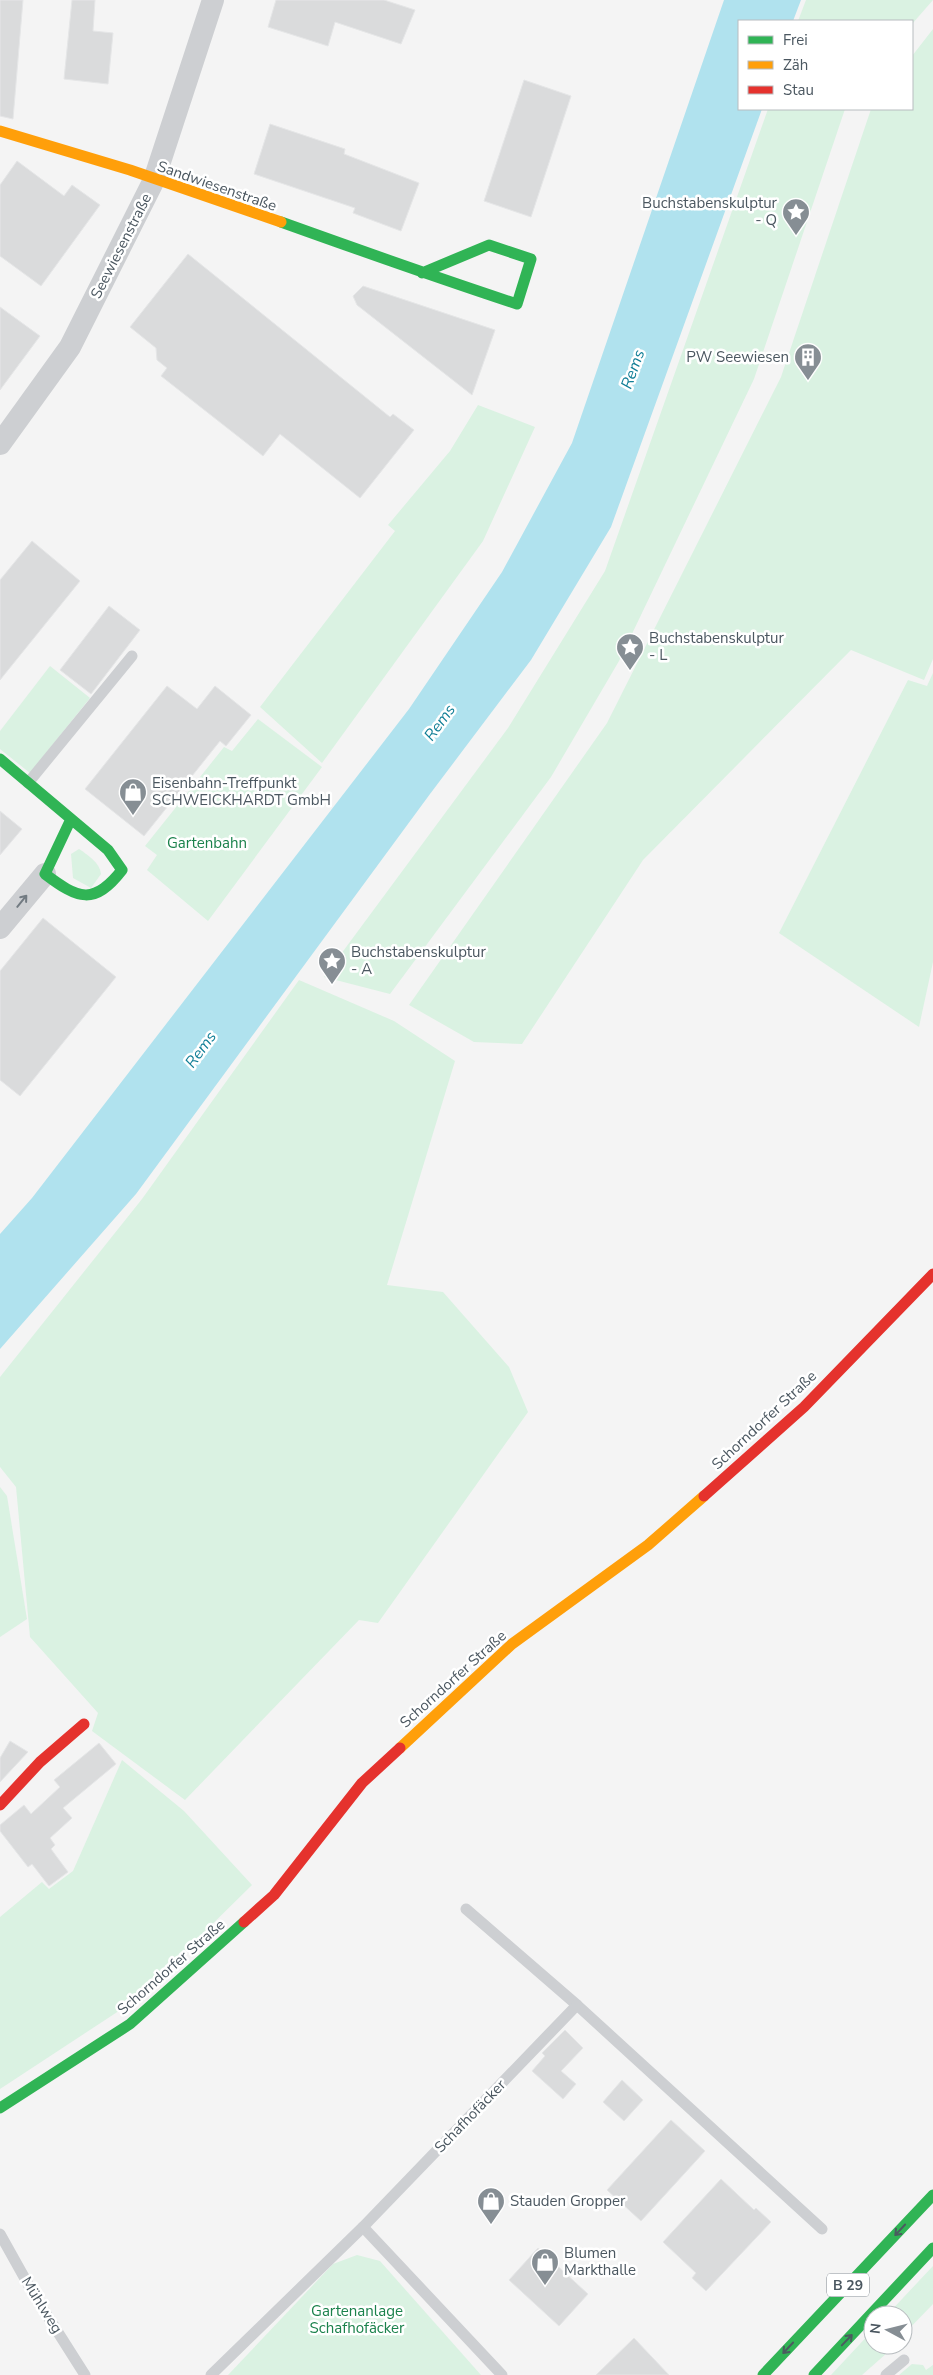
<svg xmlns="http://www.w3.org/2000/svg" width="933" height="2375" viewBox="0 0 933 2375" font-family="'Nunito Sans',sans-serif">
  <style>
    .green { fill: #daf2e2 }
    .water { fill: #b0e2ee }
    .building { fill: #dadbdc; stroke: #e5e6e7 }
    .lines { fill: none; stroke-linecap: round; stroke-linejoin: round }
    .lane { stroke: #cdcfd2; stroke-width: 11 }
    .street { stroke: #cdcfd2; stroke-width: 22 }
    .fast { stroke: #30b455; stroke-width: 11 }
    .slow { stroke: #ff9f0a; stroke-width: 11 }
    .jam { stroke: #e5322d; stroke-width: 11 }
    .oneway { stroke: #727b82 }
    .oneway2 { stroke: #4a5c5f }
    .labels { text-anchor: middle; stroke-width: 5; stroke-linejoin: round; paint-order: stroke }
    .shield { fill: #fff; stroke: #818990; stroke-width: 1 }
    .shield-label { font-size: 14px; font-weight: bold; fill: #4b5760 }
    .street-label { font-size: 15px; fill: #4b5760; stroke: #fff }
    .poi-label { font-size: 15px; fill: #4b5760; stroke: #fff; text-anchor: start }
    .park-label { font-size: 15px; fill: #1b824c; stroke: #fff }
    .water-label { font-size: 16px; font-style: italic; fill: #107e96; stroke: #fff }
  </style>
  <rect width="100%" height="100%" fill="#f4f4f4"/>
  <g class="green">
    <path d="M 806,0 L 933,0 L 912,24 L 912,21 L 798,21 Z"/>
    <path d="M 933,29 L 933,659 L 924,680 L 851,650 L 643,860 L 522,1044 L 474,1042 L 409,1005 L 607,723 L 781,377 L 871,109 L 912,109 L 912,56 Z"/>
    <path d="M 768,109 L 845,109 L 754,379 L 619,661 L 551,777 L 390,994 L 324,977 L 508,728 L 605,571 Z"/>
    <path d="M 478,405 L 535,427 L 483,541 L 322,763 L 260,707 L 395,531 L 388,525 L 450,451 Z"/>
    <path d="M 50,666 L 90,698 L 30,773 L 0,749 L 0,731 Z"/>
    <path d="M 933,673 L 933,962 L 919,1027 L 779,933 L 908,680 L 927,686 Z"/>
    <path d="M 258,719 L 322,767 L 208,921 L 147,870 L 157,855 L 145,846 L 224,747 L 232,751 Z"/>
    <path d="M 79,849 C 88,855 100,863 101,874 L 91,888 L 73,878 L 71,854 Z"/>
    <path d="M 299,980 L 394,1021 L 455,1061 L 387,1285 L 443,1292 L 509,1367 L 528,1412 L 378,1623 L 359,1620 L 185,1800 L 92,1731 L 98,1713 L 30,1637 L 16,1487 L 0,1467 L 0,1377 L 142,1199 Z"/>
    <path d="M 0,1487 L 7,1496 L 27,1619 L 0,1637 Z"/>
    <path d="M 122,1760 L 184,1811 L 252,1885 L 134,2001 L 0,2089 L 0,1917 L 42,1882 L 49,1889 L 73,1871 Z"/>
    <path d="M 357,2255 L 380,2261 L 481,2375 L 228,2375 L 333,2264 Z"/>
    <path d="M 933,2266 L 933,2304 L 903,2335 L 903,2315 L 887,2315 Z"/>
    <path d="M 873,2330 L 873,2345 L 896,2345 L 862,2375 L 831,2375 Z"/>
    <path d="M 912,2364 L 923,2365 L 926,2370 L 933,2365 L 933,2375 L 899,2375 Z"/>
  </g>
  <path class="water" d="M 724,0 L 801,0 L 793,21 L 739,21 L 739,109 L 762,109 L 611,527 L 531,660 L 430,794 L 136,1194 L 0,1349 L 0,1234 L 32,1198 L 409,709 L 502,572 L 572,443 Z"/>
  <g class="building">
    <path d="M 0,0 L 23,0 L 13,119 L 0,116 Z"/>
    <path d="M 72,0 L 95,0 L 93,31 L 113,33 L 108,84 L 64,79 Z"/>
    <path d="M 276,0 L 384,0 L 415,10 L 401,44 L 335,22 L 328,46 L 268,27 Z"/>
    <path d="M 524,80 L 571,96 L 531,217 L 484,201 Z"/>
    <path d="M 270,124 L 345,149 L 344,154 L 419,183 L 401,231 L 353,213 L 355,208 L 254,174 Z"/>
    <path d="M 17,161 L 64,196 L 72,185 L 100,205 L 41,286 L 0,256 L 0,185 Z"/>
    <path d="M 188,254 L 390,417 L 393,414 L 414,430 L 360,498 L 280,434 L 263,456 L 161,376 L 167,368 L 157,360 L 156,348 L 130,327 Z"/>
    <path d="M 363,286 L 495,330 L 472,395 L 357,305 L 353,296 Z"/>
    <path d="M 0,307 L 40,336 L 0,390 Z"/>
    <path d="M 32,541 L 80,581 L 0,680 L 0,580 Z"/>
    <path d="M 109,606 L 140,630 L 91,694 L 60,670 Z"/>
    <path d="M 167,686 L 197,709 L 215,686 L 251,715 L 226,746 L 220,741 L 144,836 L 85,789 Z"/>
    <path d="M 0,811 L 22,829 L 0,855 Z"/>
    <path d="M 43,918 L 116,977 L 20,1096 L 0,1080 L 0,971 Z"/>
    <path d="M 10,1741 L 28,1752 L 0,1782 L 0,1758 Z"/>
    <path d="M 99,1743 L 116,1764 L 63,1808 L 72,1818 L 50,1838 L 55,1845 L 51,1849 L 68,1872 L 49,1886 L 32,1864 L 28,1867 L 0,1831 L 0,1825 L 24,1805 L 31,1814 L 60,1787 L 54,1780 Z"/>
    <path d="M 565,2030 L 583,2048 L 561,2071 L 576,2084 L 563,2099 L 532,2071 L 545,2056 L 542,2053 Z"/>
    <path d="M 622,2080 L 643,2100 L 624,2121 L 603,2102 Z"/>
    <path d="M 671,2120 L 705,2151 L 641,2221 L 607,2190 Z"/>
    <path d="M 721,2179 L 754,2210 L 756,2208 L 771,2222 L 706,2291 L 692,2278 L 696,2273 L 663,2242 Z"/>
    <path d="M 538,2248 L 588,2294 L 559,2326 L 509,2280 Z"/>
    <path d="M 634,2338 L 669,2375 L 596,2375 Z"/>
  </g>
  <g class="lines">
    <g class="lane">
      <path d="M 28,783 L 132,656"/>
      <path d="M 466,1909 L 577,2005 L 822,2229"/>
      <path d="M 363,2227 L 502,2375"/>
      <path d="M 0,2234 L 33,2293 L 85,2375"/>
      <path d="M 211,2375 L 363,2227 L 577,2005"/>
      <path d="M 886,2375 L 904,2360"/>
    </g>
    <g class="street">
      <path d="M 0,444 L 70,347 L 154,180 L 213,0"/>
      <path d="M 0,928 L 45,874"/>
    </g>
    <g class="fast">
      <path d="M 281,222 C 359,250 438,278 517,304 L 531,259 L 489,245 L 422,273"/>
      <path d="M 0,759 L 108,850 L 122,870 C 94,906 78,899 45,874 L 71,819"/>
      <path d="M 0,2108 L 130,2024 L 244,1922"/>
      <path d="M 763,2375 L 933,2195"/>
      <path d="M 814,2375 L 933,2248"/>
    </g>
    <g class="slow">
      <path d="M 0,131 L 130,170 L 281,222"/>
      <path d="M 400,1748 L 512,1644 L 648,1545 L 704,1496"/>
    </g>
    <g class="jam">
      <path d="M 704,1496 L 804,1407 L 933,1274"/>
      <path d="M 0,1805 L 40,1762 L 84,1724"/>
      <path d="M 244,1922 L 274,1895 L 362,1783 L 400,1748"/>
    </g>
  </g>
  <defs><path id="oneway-shaft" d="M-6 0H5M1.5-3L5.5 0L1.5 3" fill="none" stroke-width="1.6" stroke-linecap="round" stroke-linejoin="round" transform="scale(1.25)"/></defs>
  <use class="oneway" href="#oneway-shaft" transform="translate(22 901) rotate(-51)"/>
  <g class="oneway2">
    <use href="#oneway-shaft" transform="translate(900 2230) rotate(133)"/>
    <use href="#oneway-shaft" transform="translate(847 2340) rotate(-46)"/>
    <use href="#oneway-shaft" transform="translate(788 2348) rotate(133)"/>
  </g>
  <defs>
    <g id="sight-pin" transform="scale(1.4375)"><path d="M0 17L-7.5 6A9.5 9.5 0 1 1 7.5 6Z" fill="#868e94" stroke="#fff"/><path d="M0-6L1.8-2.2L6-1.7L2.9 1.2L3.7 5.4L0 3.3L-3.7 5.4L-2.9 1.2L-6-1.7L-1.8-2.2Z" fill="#fff"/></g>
    <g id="building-pin" transform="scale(1.4375)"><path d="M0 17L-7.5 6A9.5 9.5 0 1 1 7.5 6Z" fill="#868e94" stroke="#fff"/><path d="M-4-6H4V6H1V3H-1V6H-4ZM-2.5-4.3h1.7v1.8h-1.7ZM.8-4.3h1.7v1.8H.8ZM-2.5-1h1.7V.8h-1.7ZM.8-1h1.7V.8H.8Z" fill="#fff"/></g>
    <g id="shop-pin" transform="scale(1.4375)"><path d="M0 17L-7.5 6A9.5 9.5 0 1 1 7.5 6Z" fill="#868e94" stroke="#fff"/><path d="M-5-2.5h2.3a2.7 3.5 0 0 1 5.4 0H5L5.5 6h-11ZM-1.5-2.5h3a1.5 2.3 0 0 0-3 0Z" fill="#fff"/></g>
  </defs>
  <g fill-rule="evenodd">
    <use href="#sight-pin" x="796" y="212"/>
    <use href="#building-pin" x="808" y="357"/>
    <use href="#sight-pin" x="630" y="647"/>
    <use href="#shop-pin" x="133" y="792"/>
    <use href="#sight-pin" x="332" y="961"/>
    <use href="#shop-pin" x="491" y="2201"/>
    <use href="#shop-pin" x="545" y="2262"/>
  </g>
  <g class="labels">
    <rect class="shield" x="827" y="2273.5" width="42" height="23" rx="4"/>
    <g class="shield-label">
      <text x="848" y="2290">B 29</text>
    </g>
    <g class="street-label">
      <text transform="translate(217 186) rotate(19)" y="5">Sandwiesenstraße</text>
      <text transform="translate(121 246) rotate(-63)" y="5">Seewiesenstraße</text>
      <text transform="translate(764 1420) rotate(-43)" y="5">Schorndorfer Straße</text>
      <text transform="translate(453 1679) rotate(-42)" y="5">Schorndorfer Straße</text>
      <text transform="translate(171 1967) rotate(-41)" y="5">Schorndorfer Straße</text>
      <text transform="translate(470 2116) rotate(-46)" y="5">Schafhofäcker</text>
      <text transform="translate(42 2305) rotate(58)" y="5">Mühlweg</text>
    </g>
    <g class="poi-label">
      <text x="777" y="208" text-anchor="end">Buchstabenskulptur<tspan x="777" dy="17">- Q</tspan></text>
      <text x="789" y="362" text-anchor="end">PW Seewiesen</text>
      <text x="649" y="643">Buchstabenskulptur<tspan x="649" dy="17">- L</tspan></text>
      <text x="152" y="788">Eisenbahn-Treffpunkt<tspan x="152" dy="17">SCHWEICKHARDT GmbH</tspan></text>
      <text x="351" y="957">Buchstabenskulptur<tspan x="351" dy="17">- A</tspan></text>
      <text x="510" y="2206">Stauden Gropper</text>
      <text x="564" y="2258">Blumen<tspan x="564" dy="17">Markthalle</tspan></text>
    </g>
    <g class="park-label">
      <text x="207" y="848">Gartenbahn</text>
      <text x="357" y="2316">Gartenanlage<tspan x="357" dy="17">Schafhofäcker</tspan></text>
    </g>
    <g class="water-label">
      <text transform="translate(632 369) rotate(-70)" y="6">Rems</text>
      <text transform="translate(439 722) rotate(-54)" y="6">Rems</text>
      <text transform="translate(200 1049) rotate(-54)" y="6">Rems</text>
    </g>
  </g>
  <rect x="738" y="20" width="175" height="90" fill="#ffffff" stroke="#b7bcbf"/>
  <rect x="748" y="36" width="25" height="8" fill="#30b455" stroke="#b7bcbf"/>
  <text x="783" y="45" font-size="15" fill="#4b5760">Frei</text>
  <rect x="748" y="61" width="25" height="8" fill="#ff9f0a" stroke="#b7bcbf"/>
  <text x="783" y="70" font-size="15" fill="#4b5760">Zäh</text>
  <rect x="748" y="86" width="25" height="8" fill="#e5322d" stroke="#b7bcbf"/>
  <text x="783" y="95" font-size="15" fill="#4b5760">Stau</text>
  <g transform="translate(888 2330) rotate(277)"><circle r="24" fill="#ffffff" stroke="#b7bcbf"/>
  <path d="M0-4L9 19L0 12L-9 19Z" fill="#868e94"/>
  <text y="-8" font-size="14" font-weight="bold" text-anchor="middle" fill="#4b5760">N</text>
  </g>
</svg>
